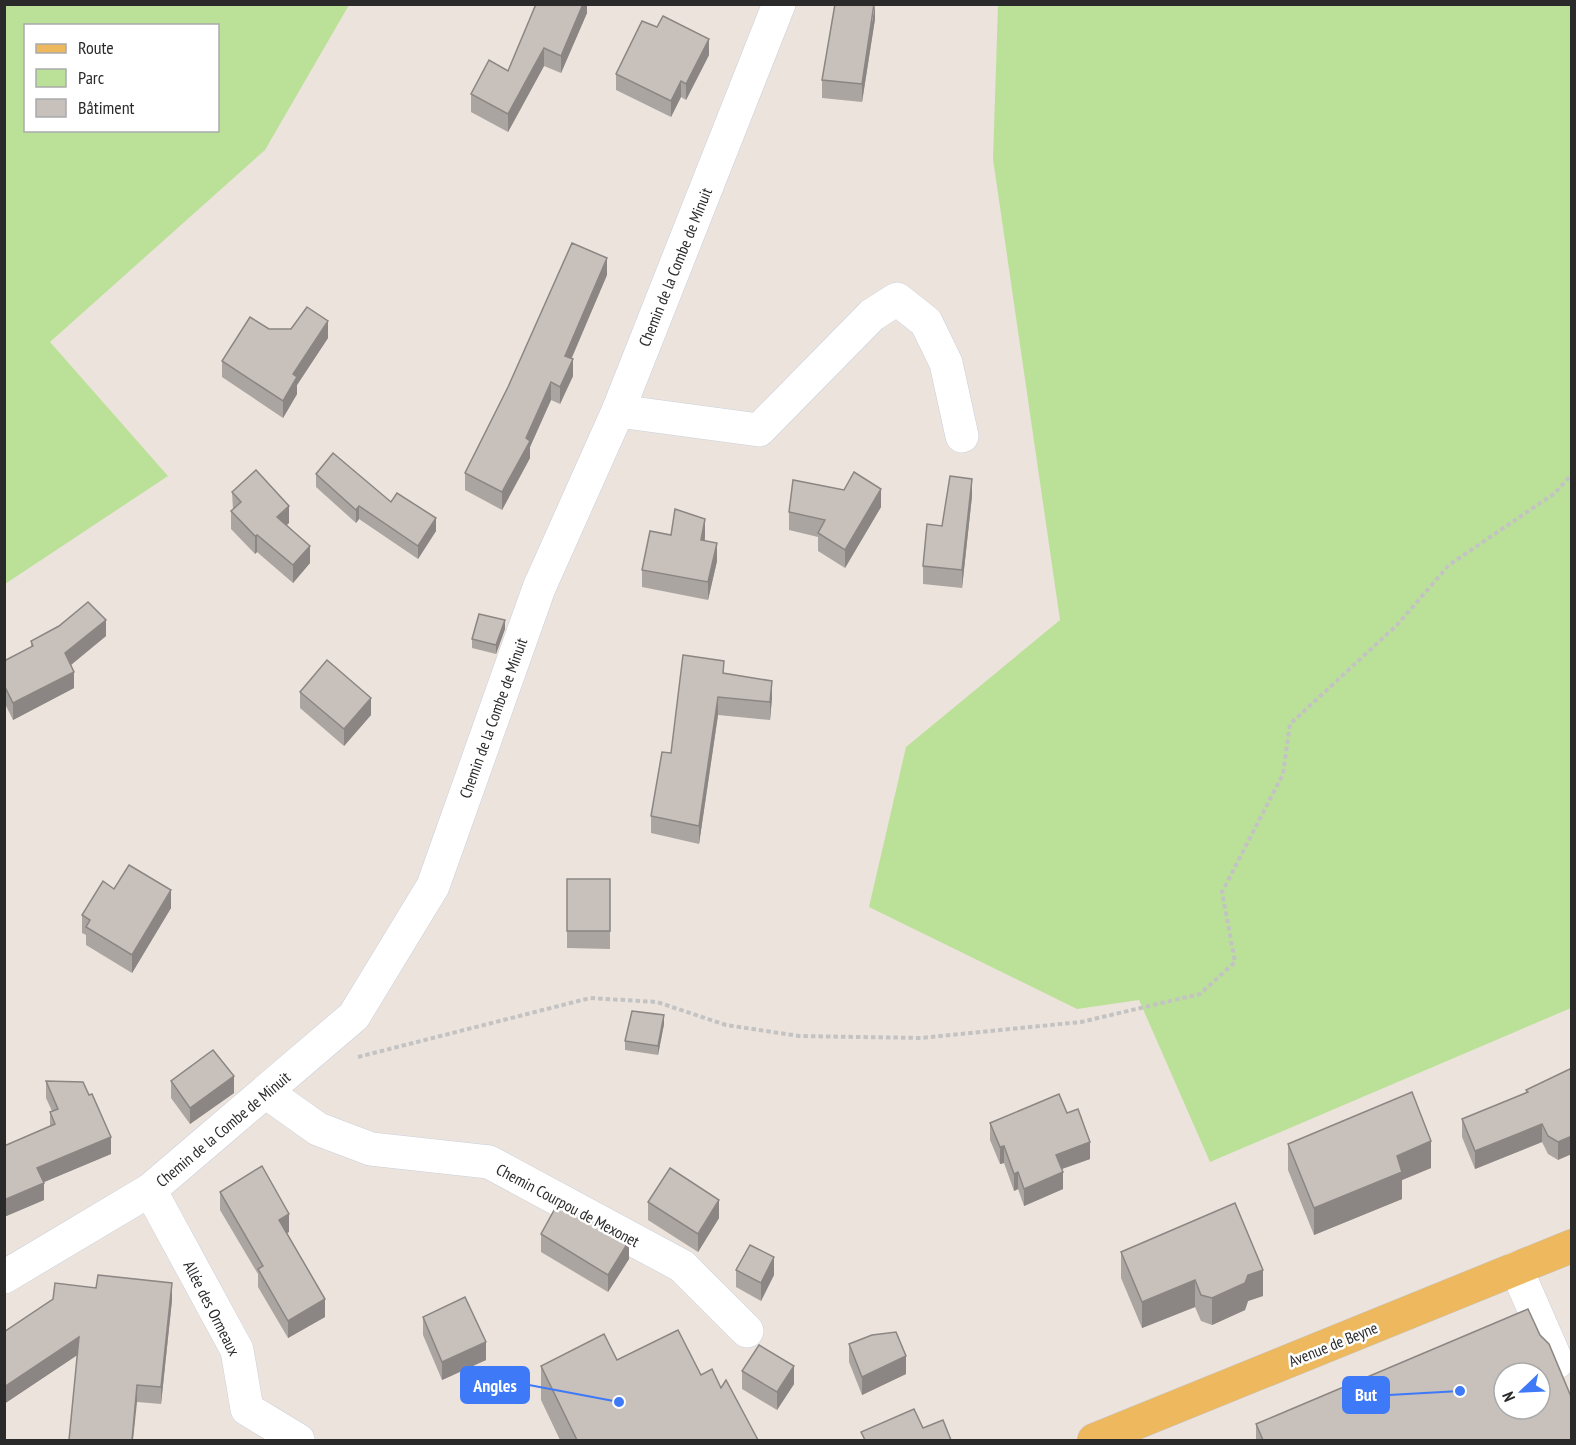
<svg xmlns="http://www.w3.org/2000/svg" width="1576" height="1445" viewBox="0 0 1576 1445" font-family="'PT Sans Narrow',sans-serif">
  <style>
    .green { fill: #bbe199; fill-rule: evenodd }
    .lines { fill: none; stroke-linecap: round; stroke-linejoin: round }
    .minor-casing { stroke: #cad0db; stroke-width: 34 }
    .major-casing { stroke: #c3c3c3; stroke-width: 34 }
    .path { stroke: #c3c3c3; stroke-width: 4; stroke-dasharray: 4.5 3; stroke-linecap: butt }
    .minor { stroke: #fff; stroke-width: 33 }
    .major { stroke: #eeb95e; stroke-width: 33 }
    .wall { fill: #aba5a1 }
    .shaded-wall { fill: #8b8683 }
    .building { fill: #c7c0bb; stroke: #8b8683; stroke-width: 1.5; fill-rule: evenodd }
    .labels { text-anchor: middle; stroke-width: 5; stroke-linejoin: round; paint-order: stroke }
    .street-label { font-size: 16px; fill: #2a2a2a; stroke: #fff }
    .leader { fill: none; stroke: #3e79f7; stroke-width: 2 }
    .callout-dot { fill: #3e79f7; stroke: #fff; stroke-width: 2 }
    .callout { fill: #3e79f7; stroke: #3e79f7; stroke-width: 2 }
    .callout-label { font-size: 18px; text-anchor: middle; font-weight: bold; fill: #fff }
  </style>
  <rect width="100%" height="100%" fill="#ece3dc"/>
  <g class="green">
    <path d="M 5,4 L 349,5 L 265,150 L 50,342 L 168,476 L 5,584 ZM 26,26 L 218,26 L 218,130 L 26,130 Z"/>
    <path d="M 998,5 L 1571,5 L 1571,1008 L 1210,1162 L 1139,1000 L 1077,1009 L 869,907 L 906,747 L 1060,620 L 993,159 Z"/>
  </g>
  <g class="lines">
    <g class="minor-casing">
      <g id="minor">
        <path d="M 618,411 L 759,430 L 872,315 L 897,299 L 926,322 L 946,363 L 962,436"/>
        <path d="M 266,1092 L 318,1129 L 371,1149 L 489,1162 L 682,1266 L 747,1331"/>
        <path d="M 150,1190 L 237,1350 L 247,1409 L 298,1440"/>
        <path d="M 1516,1268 L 1557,1362"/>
        <path d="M 4,1277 L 150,1190 L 354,1016 L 433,886 L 539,588 L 618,411 L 779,4"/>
      </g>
    </g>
    <g class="major-casing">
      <path id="major" d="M 1094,1440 L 1572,1246"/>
    </g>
    <path class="path" d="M 358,1057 L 590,998 L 657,1002 L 726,1025 L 799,1036 L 921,1038 L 1081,1022 L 1200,994 L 1235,962 L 1222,892 L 1283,774 L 1290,724 L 1397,625 L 1449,565 L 1555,493 L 1572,474"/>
    <use href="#minor" class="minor"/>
    <use href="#major" class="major"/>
  </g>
  <g class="wall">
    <path d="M 587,4 L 587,13 L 561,73 L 544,66 L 508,132 L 471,112 L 471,94 L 508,71 Z"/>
    <path d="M 875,19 L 862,102 L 822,98 L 822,80 Z"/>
    <path d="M 709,55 L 686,100 L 681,97 L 671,117 L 616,90 L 616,74 Z"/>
    <path d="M 607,275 L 571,358 L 573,376 L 560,404 L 551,400 L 530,447 L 530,458 L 502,510 L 465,490 L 465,473 Z"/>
    <path d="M 269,329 L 328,338 L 297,385 L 297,394 L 283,418 L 222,377 L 222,361 Z"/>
    <path d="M 316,474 L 391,502 L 436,531 L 418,559 L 359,519 L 356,523 L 316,487 Z"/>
    <path d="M 232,492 L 289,523 L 286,525 L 310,563 L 293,583 L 257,552 L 255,554 L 231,529 L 231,511 L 233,510 Z"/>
    <path d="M 972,496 L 962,588 L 923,584 L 923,566 L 942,526 Z"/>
    <path d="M 881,507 L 845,568 L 818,551 L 818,537 L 789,530 L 789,512 Z"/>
    <path d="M 671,535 L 705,537 L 705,541 L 717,561 L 708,600 L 642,587 L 642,570 Z"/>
    <path d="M 505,629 L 496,654 L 472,648 L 472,639 Z"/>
    <path d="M 106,636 L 70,665 L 74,688 L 13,720 L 4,702 L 4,661 L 31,648 L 31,641 Z"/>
    <path d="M 724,674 L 772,698 L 770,720 L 718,715 L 699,844 L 651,833 L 651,816 L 671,753 Z"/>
    <path d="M 300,692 L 371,715 L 344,746 L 300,708 Z"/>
    <path d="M 567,879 L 610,879 L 610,949 L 567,948 Z"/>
    <path d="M 114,889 L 171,908 L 132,973 L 86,945 L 86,935 L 82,933 L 82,915 Z"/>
    <path d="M 664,1024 L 658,1055 L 625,1050 L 625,1041 Z"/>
    <path d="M 1572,1068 L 1558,1160 L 1548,1154 L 1542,1142 L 1475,1169 L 1462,1137 L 1462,1119 L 1526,1093 L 1526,1090 Z"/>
    <path d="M 46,1081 L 111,1154 L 44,1182 L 44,1200 L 4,1217 L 50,1126 L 50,1112 L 52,1111 L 46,1098 Z"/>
    <path d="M 171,1081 L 234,1093 L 190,1124 L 171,1098 Z"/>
    <path d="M 1067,1113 L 1090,1159 L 1062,1169 L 1063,1189 L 1024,1206 L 1018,1189 L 1014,1191 L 1004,1163 L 1000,1164 L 990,1140 L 990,1123 Z"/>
    <path d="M 1288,1144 L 1431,1168 L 1402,1180 L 1402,1199 L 1314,1235 L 1288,1170 Z"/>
    <path d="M 220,1192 L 289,1232 L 287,1233 L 325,1317 L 288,1338 L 258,1287 L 258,1274 L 220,1210 Z"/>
    <path d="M 648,1202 L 719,1218 L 698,1252 L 648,1220 Z"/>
    <path d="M 541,1234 L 629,1259 L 608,1292 L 541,1252 Z"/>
    <path d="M 1121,1252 L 1263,1296 L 1248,1301 L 1245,1310 L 1212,1325 L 1201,1321 L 1195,1307 L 1142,1328 L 1121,1278 Z"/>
    <path d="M 736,1270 L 774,1275 L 761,1301 L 736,1287 Z"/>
    <path d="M 53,1299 L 172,1300 L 161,1404 L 137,1402 L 77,1355 L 4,1404 Z"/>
    <path d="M 423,1317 L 486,1360 L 442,1380 L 423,1335 Z"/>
    <path d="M 1540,1335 L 1572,1440 L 1256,1440 L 1256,1424 Z"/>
    <path d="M 849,1344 L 906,1374 L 862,1395 L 849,1362 Z"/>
    <path d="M 617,1360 L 701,1375 L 721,1388 L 758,1440 L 560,1440 L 541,1400 L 541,1366 Z"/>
    <path d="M 742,1371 L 794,1384 L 777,1410 L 742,1389 Z"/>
  </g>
  <g class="shaded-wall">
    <path d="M 583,4 L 587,4 L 587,13 L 561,73 L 561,56 Z"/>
    <path d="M 875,4 L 875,19 L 862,102 L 862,84 Z"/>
    <path d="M 709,39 L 709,55 L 686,100 L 686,84 Z"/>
    <path d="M 544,48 L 544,66 L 508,132 L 508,114 Z"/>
    <path d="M 681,81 L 681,97 L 671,117 L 671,101 Z"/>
    <path d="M 607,258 L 607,275 L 565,374 L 565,356 Z"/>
    <path d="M 328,321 L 328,338 L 297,385 L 297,394 L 283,418 L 283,401 L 293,374 Z"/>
    <path d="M 573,359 L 573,376 L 560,404 L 560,387 Z"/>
    <path d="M 551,382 L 551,400 L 530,447 L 530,458 L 502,510 L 502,492 Z"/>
    <path d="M 972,479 L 972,496 L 962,588 L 962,570 Z"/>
    <path d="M 881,489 L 881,507 L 845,568 L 845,550 Z"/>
    <path d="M 289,506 L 289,523 L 277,534 L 277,517 Z"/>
    <path d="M 359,506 L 359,519 L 356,523 L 356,510 Z"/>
    <path d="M 436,518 L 436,531 L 418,559 L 418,546 Z"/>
    <path d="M 705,519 L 705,537 L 701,558 L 701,540 Z"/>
    <path d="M 257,535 L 257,552 L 255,554 L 255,536 Z"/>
    <path d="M 717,543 L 717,561 L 708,600 L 708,582 Z"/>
    <path d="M 310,546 L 310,563 L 293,583 L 293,565 Z"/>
    <path d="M 106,620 L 106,636 L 65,670 L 65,653 Z"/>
    <path d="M 505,620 L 505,629 L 496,654 L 496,645 Z"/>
    <path d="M 74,672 L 74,688 L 13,720 L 13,703 Z"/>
    <path d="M 772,681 L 772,698 L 770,720 L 770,702 Z"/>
    <path d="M 718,697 L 718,715 L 699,844 L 699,826 Z"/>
    <path d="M 371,698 L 371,715 L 344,746 L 344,729 Z"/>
    <path d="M 171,890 L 171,908 L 132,973 L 132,955 Z"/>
    <path d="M 664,1015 L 664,1024 L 658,1055 L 658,1046 Z"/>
    <path d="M 234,1076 L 234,1093 L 190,1124 L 190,1108 Z"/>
    <path d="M 1542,1124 L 1542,1142 L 1475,1169 L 1475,1151 Z"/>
    <path d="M 1572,1136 L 1572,1154 L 1558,1160 L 1558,1142 Z"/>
    <path d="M 111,1137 L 111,1154 L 37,1185 L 37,1168 Z"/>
    <path d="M 1431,1141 L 1431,1168 L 1402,1180 L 1402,1199 L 1314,1235 L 1314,1208 L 1397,1156 Z"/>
    <path d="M 1090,1142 L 1090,1159 L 1056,1171 L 1056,1155 Z"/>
    <path d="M 1004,1146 L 1004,1163 L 1000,1164 L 1000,1147 Z"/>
    <path d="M 1018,1172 L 1018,1189 L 1014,1191 L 1014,1174 Z"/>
    <path d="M 1063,1172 L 1063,1189 L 1024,1206 L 1024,1189 Z"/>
    <path d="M 44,1183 L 44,1200 L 4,1217 L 4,1200 Z"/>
    <path d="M 719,1200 L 719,1218 L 698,1252 L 698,1234 Z"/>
    <path d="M 289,1214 L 289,1232 L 279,1237 L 279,1220 Z"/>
    <path d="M 629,1241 L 629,1259 L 608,1292 L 608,1275 Z"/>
    <path d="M 774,1257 L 774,1275 L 761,1301 L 761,1283 Z"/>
    <path d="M 1263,1270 L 1263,1296 L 1248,1301 L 1245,1310 L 1212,1325 L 1212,1298 L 1248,1275 Z"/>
    <path d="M 1195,1280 L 1195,1307 L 1142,1328 L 1142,1302 Z"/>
    <path d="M 172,1283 L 172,1300 L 161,1404 L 161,1387 Z"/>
    <path d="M 325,1299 L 325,1317 L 288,1338 L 288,1321 Z"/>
    <path d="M 79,1337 L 79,1354 L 4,1404 L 4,1387 Z"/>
    <path d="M 486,1342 L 486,1360 L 442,1380 L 442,1362 Z"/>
    <path d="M 906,1356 L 906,1374 L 862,1395 L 862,1377 Z"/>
    <path d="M 794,1366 L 794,1384 L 777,1410 L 777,1392 Z"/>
    <path d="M 137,1385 L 137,1402 L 133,1440 L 132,1440 Z"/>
  </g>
  <g class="building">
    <path d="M 536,4 L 583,4 L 561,56 L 544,48 L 508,114 L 471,94 L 489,60 L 508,71 Z"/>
    <path d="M 835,4 L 874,4 L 862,84 L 822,80 Z"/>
    <path d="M 663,16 L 709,39 L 686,84 L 681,81 L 671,101 L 616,74 L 642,21 L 657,27 Z"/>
    <path d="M 572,243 L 607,258 L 565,356 L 573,359 L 560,387 L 551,382 L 526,438 L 530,441 L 502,492 L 465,473 L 508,387 Z"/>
    <path d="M 307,307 L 328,321 L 293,374 L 297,377 L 283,401 L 222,361 L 250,317 L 269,329 L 291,329 Z"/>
    <path d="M 333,453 L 391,502 L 397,493 L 436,518 L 418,546 L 359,506 L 356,510 L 316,474 Z"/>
    <path d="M 256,470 L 289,506 L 277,517 L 310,546 L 293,565 L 257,535 L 255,536 L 231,511 L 241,502 L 232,492 Z"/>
    <path d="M 854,472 L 881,489 L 845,550 L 818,533 L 825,520 L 789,512 L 793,480 L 844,490 Z"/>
    <path d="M 950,476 L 972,479 L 962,570 L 923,566 L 927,524 L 942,526 Z"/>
    <path d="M 675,509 L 705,519 L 701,540 L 717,543 L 708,582 L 642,570 L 650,531 L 671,535 Z"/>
    <path d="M 88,602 L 106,620 L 65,653 L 74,672 L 13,703 L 4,685 L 4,661 L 33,646 L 31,641 L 59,626 Z"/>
    <path d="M 479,614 L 505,620 L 496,645 L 472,639 Z"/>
    <path d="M 683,655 L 724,661 L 723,673 L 772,681 L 770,702 L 718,697 L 699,826 L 651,816 L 662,752 L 671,753 Z"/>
    <path d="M 327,660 L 371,698 L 344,729 L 300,692 Z"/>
    <path d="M 129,865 L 171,890 L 132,955 L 86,927 L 90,920 L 82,915 L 103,881 L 114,889 Z"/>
    <rect x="567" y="879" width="43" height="52"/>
    <path d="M 632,1011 L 664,1015 L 658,1046 L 625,1041 Z"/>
    <path d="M 213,1050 L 234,1076 L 190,1108 L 171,1081 Z"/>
    <path d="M 1572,1068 L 1572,1136 L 1558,1142 L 1548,1136 L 1542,1124 L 1475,1151 L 1462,1119 L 1528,1092 L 1526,1090 Z"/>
    <path d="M 46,1081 L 83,1082 L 89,1095 L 92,1094 L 111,1137 L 37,1168 L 44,1183 L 4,1200 L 4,1146 L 55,1124 L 50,1112 L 58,1109 Z"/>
    <path d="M 1412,1092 L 1431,1141 L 1397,1156 L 1402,1172 L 1314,1208 L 1288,1144 Z"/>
    <path d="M 1059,1094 L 1067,1113 L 1078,1109 L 1090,1142 L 1056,1155 L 1063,1172 L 1024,1189 L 1018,1172 L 1014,1174 L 1004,1146 L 1000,1147 L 990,1123 Z"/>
    <path d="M 262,1166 L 289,1214 L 279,1220 L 325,1299 L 288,1321 L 258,1269 L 263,1266 L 220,1192 Z"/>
    <path d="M 670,1168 L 719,1200 L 698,1234 L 648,1202 Z"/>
    <path d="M 558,1203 L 629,1241 L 608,1275 L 541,1234 Z"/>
    <path d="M 1235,1203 L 1263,1270 L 1248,1275 L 1245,1283 L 1212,1298 L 1201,1295 L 1195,1280 L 1142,1302 L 1121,1252 Z"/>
    <path d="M 750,1245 L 774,1257 L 761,1283 L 736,1270 Z"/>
    <path d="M 98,1275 L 172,1283 L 161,1387 L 137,1385 L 132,1440 L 69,1440 L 79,1337 L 4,1387 L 4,1332 L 53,1299 L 55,1283 L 96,1288 Z"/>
    <path d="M 465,1297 L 486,1342 L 442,1362 L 423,1317 Z"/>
    <path d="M 1528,1309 L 1540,1335 L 1549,1344 L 1572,1399 L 1572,1440 L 1263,1440 L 1256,1424 ZM 1504,1373 L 1540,1373 L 1540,1409 L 1504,1409 Z"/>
    <path d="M 678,1330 L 701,1375 L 712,1369 L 721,1388 L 726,1380 L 758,1440 L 577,1440 L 541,1366 L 604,1334 L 617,1360 Z"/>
    <path d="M 896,1332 L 906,1356 L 862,1377 L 849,1344 L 872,1335 Z"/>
    <path d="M 759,1345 L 794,1366 L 777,1392 L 742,1371 Z"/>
    <path d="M 914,1409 L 923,1428 L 943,1420 L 951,1440 L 865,1440 L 861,1432 Z"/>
  </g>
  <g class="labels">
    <g class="street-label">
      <text transform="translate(675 267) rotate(-68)" y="6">Chemin de la Combe de Minuit</text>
      <text transform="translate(493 718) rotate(-70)" y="6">Chemin de la Combe de Minuit</text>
      <text transform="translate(223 1129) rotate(-40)" y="6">Chemin de la Combe de Minuit</text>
      <text transform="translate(568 1205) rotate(28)" y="6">Chemin Courpou de Mexonet</text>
      <text transform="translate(212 1308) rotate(63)" y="6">Allée des Ormeaux</text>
      <text transform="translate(1333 1344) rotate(-22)" y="6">Avenue de Beyne</text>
    </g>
  </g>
  <path class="leader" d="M619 1402L529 1385M1460 1391L1389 1395"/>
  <g class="callout-dot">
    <circle cx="619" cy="1402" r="6"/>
    <circle cx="1460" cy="1391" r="6"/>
  </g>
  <g class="callout">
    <rect x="461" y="1367" width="68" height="36" rx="6"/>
    <rect x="1343" y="1377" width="46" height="36" rx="6"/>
  </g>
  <g class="callout-label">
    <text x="495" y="1392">Angles</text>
    <text x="1366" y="1401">But</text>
  </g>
  <rect width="1576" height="1445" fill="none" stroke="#2a2a2a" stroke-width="12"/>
  <rect x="24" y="24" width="195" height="108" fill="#ffffff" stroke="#aaaaaa" stroke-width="1.5"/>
  <rect x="36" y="44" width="30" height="9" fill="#eeb95e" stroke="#aaaaaa" stroke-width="1.5"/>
  <text x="78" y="54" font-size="18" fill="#2a2a2a">Route</text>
  <rect x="36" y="69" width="30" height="18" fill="#bbe199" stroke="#aaaaaa" stroke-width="1.5"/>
  <text x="78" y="84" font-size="18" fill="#2a2a2a">Parc</text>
  <rect x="36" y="99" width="30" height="18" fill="#c7c0bb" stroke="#aaaaaa" stroke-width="1.5"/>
  <text x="78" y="114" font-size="18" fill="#2a2a2a">Bâtiment</text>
  <g transform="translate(1522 1391) rotate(247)"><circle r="28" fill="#ffffff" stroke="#aaaaaa" stroke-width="1.5"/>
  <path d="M0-4.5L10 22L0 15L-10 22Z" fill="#3e79f7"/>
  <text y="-9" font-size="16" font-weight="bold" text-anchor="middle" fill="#2a2a2a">N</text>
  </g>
</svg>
